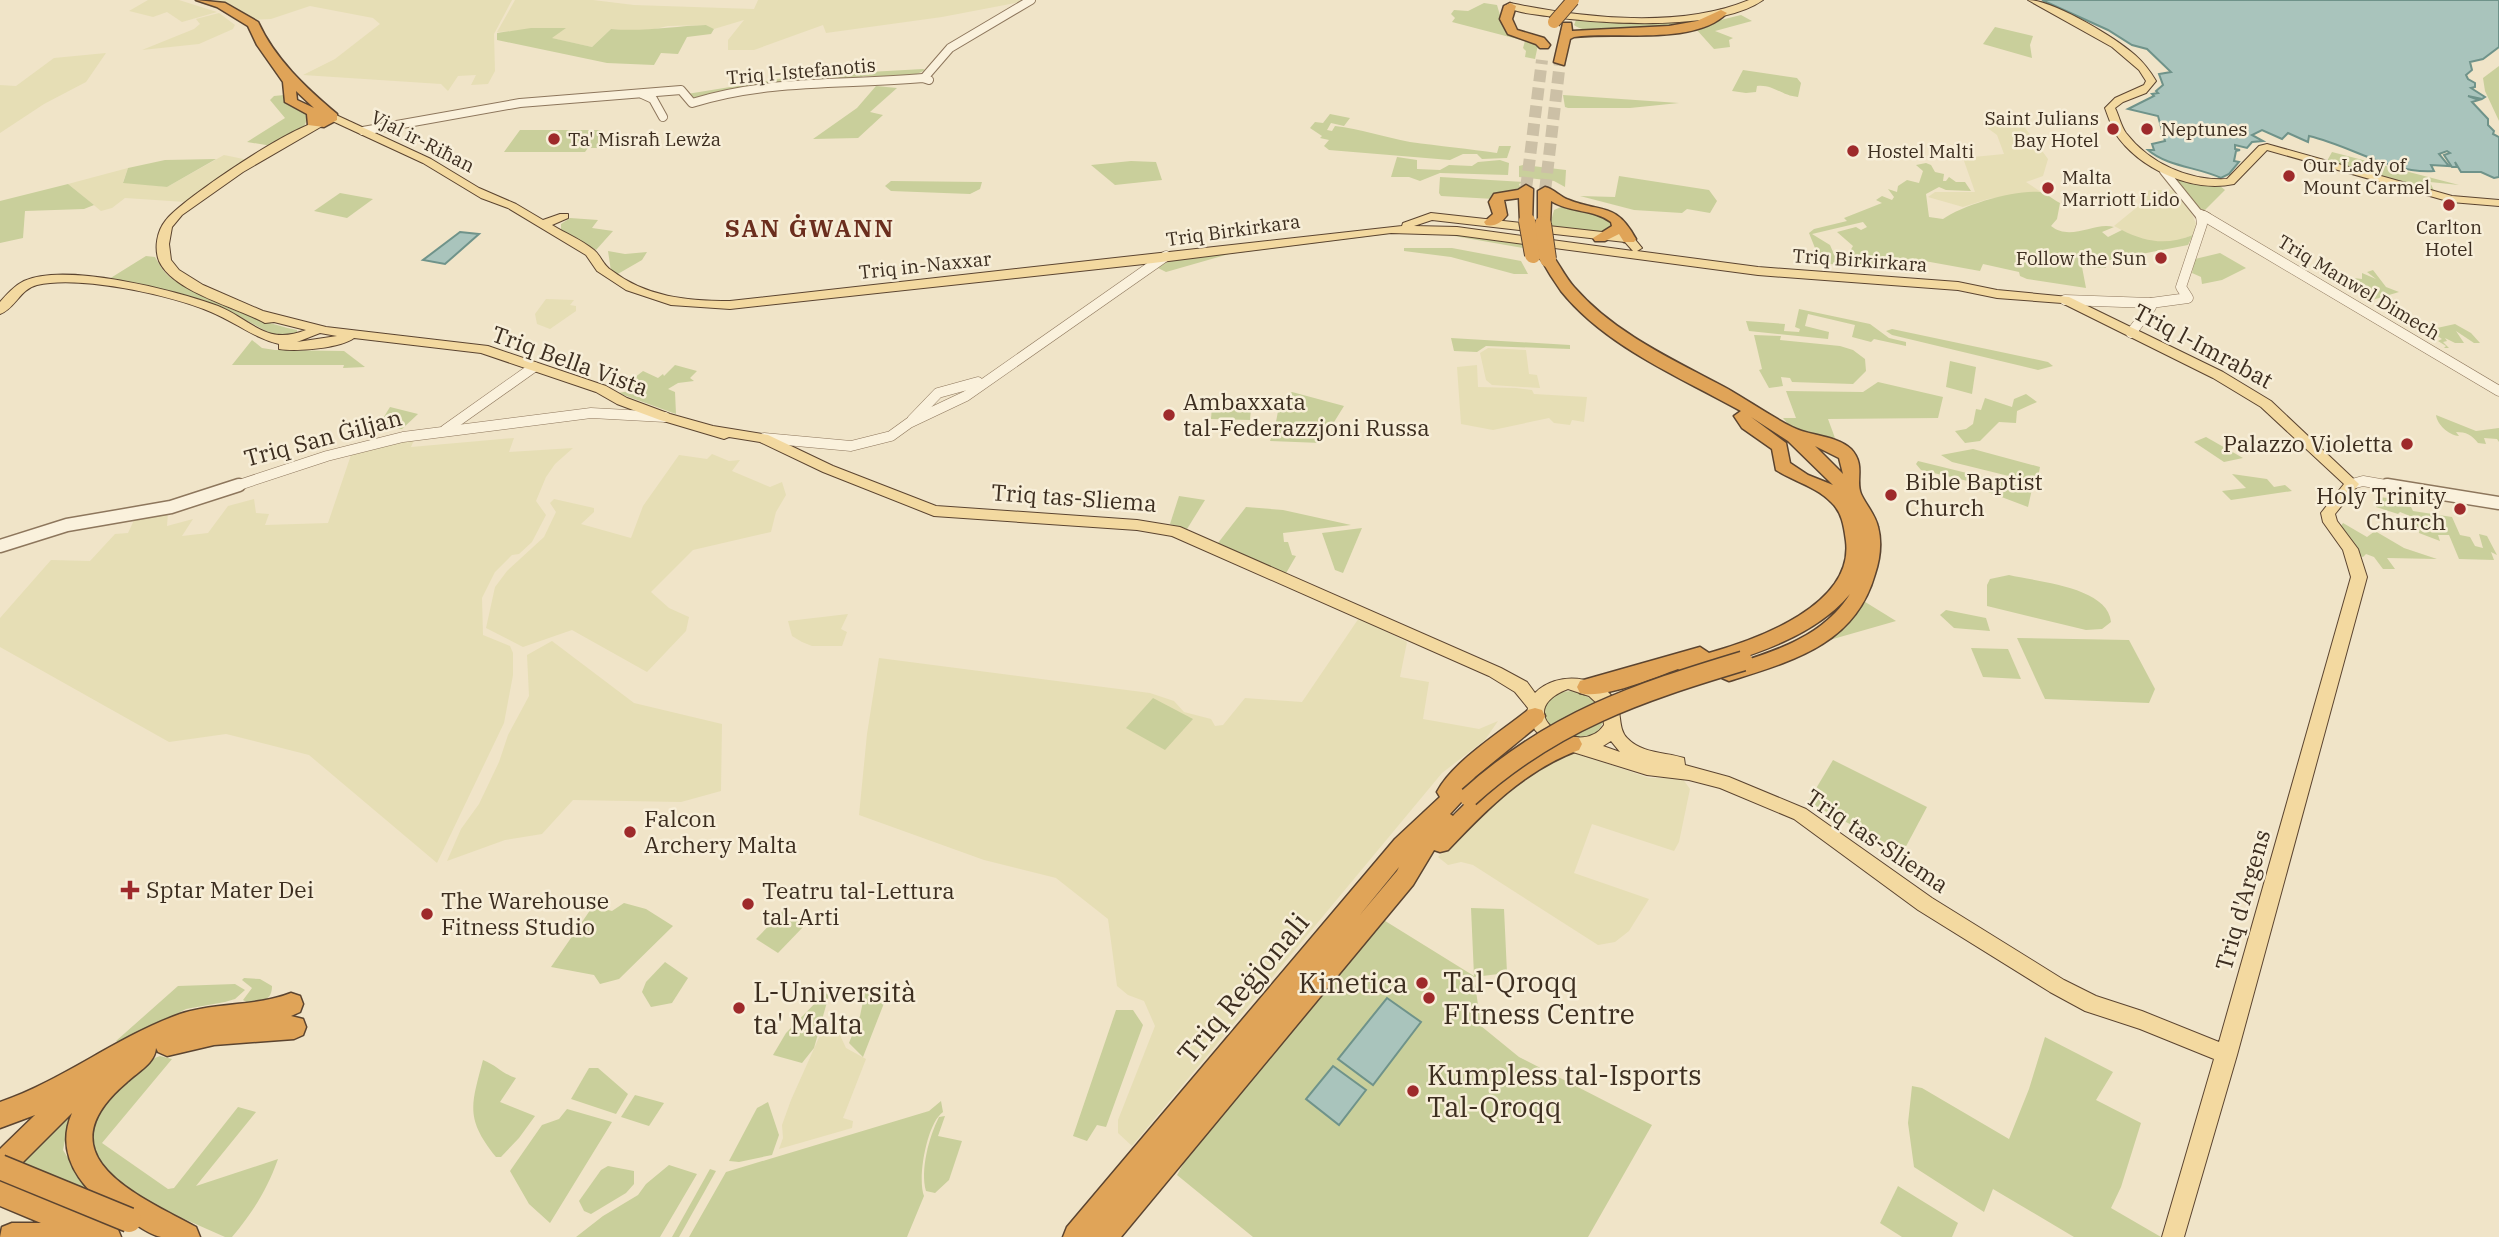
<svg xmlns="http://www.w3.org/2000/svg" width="2499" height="1237" viewBox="0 0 2499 1237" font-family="'IBM Plex Serif',serif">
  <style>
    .farmland { fill: #e6deb5 }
    .green { fill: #c9cf9b; fill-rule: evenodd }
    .water { fill: #a9c4bc; stroke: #6f938a; stroke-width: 2 }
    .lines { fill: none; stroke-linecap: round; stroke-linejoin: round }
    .highway-tunnel { stroke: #ccc0a6; stroke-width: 12; stroke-dasharray: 12 6; stroke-linecap: butt }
    .minor-far2-casing { stroke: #8d765c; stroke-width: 10 }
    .minor-far1-casing { stroke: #8d765c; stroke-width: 11 }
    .minor-casing { stroke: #8d765c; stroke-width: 15 }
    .major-casing { stroke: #5b4430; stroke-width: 2 }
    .highway-casing { stroke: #5b4430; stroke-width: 3 }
    .minor-far2 { stroke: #faf1dc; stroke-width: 8 }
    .minor-far1 { stroke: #faf1dc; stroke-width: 10 }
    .minor { stroke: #faf1dc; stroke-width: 12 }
    .major { fill: #f3d9a0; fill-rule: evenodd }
    .highway { fill: #e0a458; fill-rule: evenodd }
    .highway-bridge-far3-casing { stroke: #5b4430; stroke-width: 14; stroke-linecap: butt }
    .highway-bridge-far2-casing { stroke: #5b4430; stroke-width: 18; stroke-linecap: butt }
    .highway-bridge-far1-casing { stroke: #5b4430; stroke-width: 22; stroke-linecap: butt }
    .highway-bridge-casing { stroke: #5b4430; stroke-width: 27; stroke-linecap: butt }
    .highway-bridge-far3 { stroke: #e0a458; stroke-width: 12 }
    .highway-bridge-far2 { stroke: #e0a458; stroke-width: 16 }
    .highway-bridge-far1 { stroke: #e0a458; stroke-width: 19 }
    .highway-bridge { stroke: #e0a458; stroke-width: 24 }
    .poi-dot { fill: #9e2a2b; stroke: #f7eed8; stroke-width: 2.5 }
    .labels { text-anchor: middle; stroke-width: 5; stroke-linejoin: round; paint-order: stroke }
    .far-street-label { font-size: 19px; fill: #3d2e20; stroke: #f7eed8 }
    .far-poi-label { font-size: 19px; fill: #3d2e20; stroke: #f7eed8; text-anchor: start }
    .street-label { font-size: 23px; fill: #3d2e20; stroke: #f7eed8 }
    .poi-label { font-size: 23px; fill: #3d2e20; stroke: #f7eed8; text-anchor: start }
    .far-district-label { font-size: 24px; font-weight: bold; letter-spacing: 2px; fill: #6b2e1e; stroke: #f7eed8 }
    .near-poi-label { font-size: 28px; fill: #3d2e20; stroke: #f7eed8; text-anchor: start }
    .near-street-label { font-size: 28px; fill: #3d2e20; stroke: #f7eed8 }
  </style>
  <rect width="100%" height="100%" fill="#f0e4c8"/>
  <g class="farmland">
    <path d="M 148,0 L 179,0 L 217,12 L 182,22 L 167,12 L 153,17 L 129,11 Z"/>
    <path d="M 216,0 L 512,0 L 494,34 L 495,71 L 488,84 L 471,85 L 476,75 L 458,76 L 448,91 L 441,84 L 303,75 L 335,59 L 380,24 L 373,18 L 310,6 L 271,19 L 250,20 L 235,7 Z"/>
    <path d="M 515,0 L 593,0 L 634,5 L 754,9 L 758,0 L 1031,0 L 942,17 L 826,33 L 823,25 L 754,50 L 728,50 L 728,40 L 744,20 L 714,29 L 706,25 L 668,26 L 641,32 L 611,29 L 592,47 L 551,38 L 565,28 L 497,32 Z"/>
    <path d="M 219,13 L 235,25 L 233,29 L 199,44 L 142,50 L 194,29 L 200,24 L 196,19 Z"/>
    <path d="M 106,53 L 86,82 L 44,104 L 0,133 L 0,85 L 16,86 L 54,58 Z"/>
    <path d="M 1997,120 L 2020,121 L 2048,159 L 2043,176 L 2026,182 L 2041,192 L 1988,199 L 1963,207 L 1928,197 L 1935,192 L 1975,192 L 1963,158 L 2004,154 L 1997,135 L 1982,124 Z"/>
    <path d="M 224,155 L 253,161 L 185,202 L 125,198 L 112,208 L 101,211 L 68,184 L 128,168 L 123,182 L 167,187 Z"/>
    <path d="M 2149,190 L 2173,190 L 2192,214 L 2196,224 L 2193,235 L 2176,241 L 2161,243 L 2137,238 L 2114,226 L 2136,208 Z"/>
    <path d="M 546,299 L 574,300 L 570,305 L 576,306 L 576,311 L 550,329 L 537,324 L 535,314 Z"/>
    <path d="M 1488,348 L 1526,350 L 1529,374 L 1537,375 L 1540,388 L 1492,385 L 1486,380 L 1480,353 Z"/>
    <path d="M 1477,365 L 1478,387 L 1516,388 L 1532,390 L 1534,394 L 1587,397 L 1584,422 L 1572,420 L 1570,425 L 1554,423 L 1549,418 L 1493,430 L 1461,424 L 1457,367 Z"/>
    <path d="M 415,438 L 411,447 L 514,438 L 509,452 L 573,448 L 555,464 L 546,477 L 536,501 L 546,515 L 532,542 L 519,554 L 512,555 L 495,572 L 482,598 L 483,635 L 510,646 L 513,653 L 513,675 L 504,723 L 437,863 L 309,755 L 226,734 L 169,742 L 0,647 L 0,618 L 51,560 L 90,561 L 115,534 L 128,533 L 135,518 L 168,512 L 167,526 L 193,519 L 182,536 L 208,533 L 228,506 L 254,499 L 256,513 L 269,514 L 265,525 L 328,523 L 351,455 Z"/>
    <path d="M 712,454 L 729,461 L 740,460 L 732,471 L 770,487 L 782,482 L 786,495 L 776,512 L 771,532 L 693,550 L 651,592 L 669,608 L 689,617 L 686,631 L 647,672 L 572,630 L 523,647 L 486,628 L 495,587 L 507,571 L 544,537 L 556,512 L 550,503 L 554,499 L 594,508 L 594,512 L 581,524 L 631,538 L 643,506 L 679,455 L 707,459 Z"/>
    <path d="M 848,614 L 841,629 L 847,632 L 842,646 L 812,646 L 802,642 L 792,636 L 788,621 Z"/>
    <path d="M 1359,618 L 1407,642 L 1400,677 L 1429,682 L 1423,719 L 1479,729 L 1498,721 L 1485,740 L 1442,773 L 1132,1146 L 1118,1133 L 1118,1120 L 1155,1026 L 1144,1001 L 1128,995 L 1117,986 L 1108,919 L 1056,878 L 984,860 L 859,815 L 867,734 L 879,658 L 1150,693 L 1174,701 L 1184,712 L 1211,719 L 1215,726 L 1223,725 L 1245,698 L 1302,702 Z"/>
    <path d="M 552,641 L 634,703 L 722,724 L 721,791 L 681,802 L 573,800 L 542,834 L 505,840 L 447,861 L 461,829 L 479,804 L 499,762 L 508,735 L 529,696 L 527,655 Z"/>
    <path d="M 1572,751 L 1649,778 L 1682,778 L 1690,789 L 1679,842 L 1674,851 L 1592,824 L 1574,873 L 1649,899 L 1629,931 L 1615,942 L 1598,945 L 1473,865 L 1461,862 L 1448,865 L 1438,857 L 1503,794 L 1528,774 Z"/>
    <path d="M 825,1024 L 838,1031 L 846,1048 L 866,1059 L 843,1118 L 853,1121 L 852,1128 L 779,1149 L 783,1138 L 782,1125 L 791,1100 Z"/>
  </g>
  <g class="green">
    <path d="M 1484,3 L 1497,5 C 1509,49 1515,26 1538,45 L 1535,59 L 1525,57 L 1526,51 L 1523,48 L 1525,41 L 1452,22 L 1455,18 L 1451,14 L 1454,10 L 1468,11 Z"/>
    <path d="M 1741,15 L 1752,21 L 1715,31 L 1733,38 L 1729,40 L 1730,47 L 1714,49 L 1696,29 L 1707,26 L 1704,24 Z"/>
    <path d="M 1709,16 C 1685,24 1591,40 1574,25 L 1576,20 L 1646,23 Z"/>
    <path d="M 706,25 L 714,29 L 711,34 L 687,37 L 678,54 L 661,53 L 654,65 L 607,63 L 497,40 L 497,33 L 531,28 L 566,28 L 552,38 L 592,47 L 611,29 C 643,32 674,26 706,25 Z"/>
    <path d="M 1995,27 L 2033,36 L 2030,45 L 2032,58 L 1983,44 Z"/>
    <path d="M 2499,66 L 2499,121 L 2485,91 L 2483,78 Z"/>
    <path d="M 923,69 L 925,70 C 905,82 885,75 863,76 L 861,78 L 750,86 L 694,98 L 687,94 L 797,76 Z"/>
    <path d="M 1743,70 L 1797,78 L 1801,83 L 1798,97 C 1782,96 1773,84 1757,86 L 1756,92 L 1746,93 L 1732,91 Z"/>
    <path d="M 876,86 L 897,88 L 870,112 L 883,115 L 858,138 L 813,139 L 857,108 Z"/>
    <path d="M 284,95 L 287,103 L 309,114 L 304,127 L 272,146 L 247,142 L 285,118 L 270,100 L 274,96 Z"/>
    <path d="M 1563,95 L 1679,103 L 1630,108 L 1568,108 L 1565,107 Z"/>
    <path d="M 1330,114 L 1350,118 L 1344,126 L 1331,123 L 1327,130 L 1332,131 L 1335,126 C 1360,129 1384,137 1410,142 C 1439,146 1470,149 1497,153 L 1499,146 L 1511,146 L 1507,158 L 1482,159 L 1477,154 L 1463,154 L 1450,160 L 1329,150 L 1324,146 L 1329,140 L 1320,138 L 1322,136 L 1310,128 L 1315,122 L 1323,123 Z"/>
    <path d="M 520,130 L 600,130 L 607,140 L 602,142 L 604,148 L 588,148 L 585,152 L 504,152 Z"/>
    <path d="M 2332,152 L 2459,185 L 2430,182 L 2435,193 L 2327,161 Z"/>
    <path d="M 1397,157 L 1417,160 L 1417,169 L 1440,170 L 1449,165 L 1472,166 L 1478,162 L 1500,160 L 1509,163 L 1508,175 L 1440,173 L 1420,181 L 1409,177 L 1391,177 Z"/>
    <path d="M 216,159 L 167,187 L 123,183 L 128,168 L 165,160 Z"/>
    <path d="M 1131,161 L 1156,162 L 1162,180 L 1115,185 L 1091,165 Z"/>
    <path d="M 1926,163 L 1931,165 L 1935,172 L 1944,174 L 1943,181 L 1946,181 L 1949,177 L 1956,182 L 1965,182 L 1971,191 L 1946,190 L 1939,187 L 1926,194 L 1929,217 L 1943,219 C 1962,205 2016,189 2040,192 C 2046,193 2054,200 2060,203 L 2057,219 L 2051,226 C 2071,242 2095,221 2114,227 L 2102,232 L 2108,237 L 2122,230 C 2147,243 2168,245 2193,235 L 2188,245 L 2105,261 L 2103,263 L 2106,268 L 2082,267 L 2086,288 L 2027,279 L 2020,276 L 2019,272 L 1983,264 L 1980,271 L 1919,260 L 1878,261 L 1878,268 L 1830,264 L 1815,248 L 1809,233 L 1814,229 L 1847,221 L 1844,218 L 1882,203 L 1876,200 L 1882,196 L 1892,200 L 1894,197 L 1888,189 L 1897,192 L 1898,186 L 1907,180 L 1919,183 L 1923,171 L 1916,165 ZM 1863,222 L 1867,227 L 1861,230 L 1856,227 L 1837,232 L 1853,246 L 1846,258 L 1836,259 L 1830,245 L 1812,234 Z"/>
    <path d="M 1523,165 L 1566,170 L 1565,187 L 1554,181 L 1519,177 L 1519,166 Z"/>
    <path d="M 1619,176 L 1709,190 L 1717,201 L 1710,213 L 1687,209 L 1682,213 L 1634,210 L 1580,196 L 1615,197 Z"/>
    <path d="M 1440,177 L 1524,182 L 1519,184 L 1522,192 L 1494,199 L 1441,196 L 1439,193 Z"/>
    <path d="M 2180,179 L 2220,186 L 2225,190 L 2205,210 L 2200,209 L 2175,181 Z"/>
    <path d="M 891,181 L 982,182 L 980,189 L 970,194 L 891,191 L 885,186 Z"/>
    <path d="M 68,184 L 94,205 L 84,209 L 25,211 L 23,238 L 0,243 L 0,201 Z"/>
    <path d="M 340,193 L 373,199 L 347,218 L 314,211 Z"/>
    <path d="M 1561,207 L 1604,216 L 1615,222 L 1608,233 L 1549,229 L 1554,210 Z"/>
    <path d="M 570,218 L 598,220 L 592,228 L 613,231 L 596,250 L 561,230 L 561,224 Z"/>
    <path d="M 1438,231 L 1522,242 L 1523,248 L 1437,233 L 1389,234 L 1229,254 L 1166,272 L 1158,268 L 1165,263 L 1191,256 L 1388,232 Z"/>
    <path d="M 1404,248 L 1452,248 L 1521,261 L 1528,274 L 1514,274 L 1451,257 L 1404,251 Z"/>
    <path d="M 608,251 L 625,254 L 647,252 L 642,260 L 616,275 L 611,271 Z"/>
    <path d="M 2220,253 L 2246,268 L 2222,280 L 2202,284 L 2201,277 L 2192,273 L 2195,259 Z"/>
    <path d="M 146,256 L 155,257 C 160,265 163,272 171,278 C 200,299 262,323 297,330 L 297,334 L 281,339 L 218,305 L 142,284 L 109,279 Z"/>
    <path d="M 2373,270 L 2386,287 L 2399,292 L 2369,301 L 2362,297 L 2366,296 L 2363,293 L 2359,294 L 2327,279 L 2331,276 L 2338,279 L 2333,275 L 2335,271 L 2345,277 L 2362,279 L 2362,273 L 2376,279 L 2367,272 Z"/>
    <path d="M 1799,309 L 1870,324 L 1889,338 L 1906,342 L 1906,346 L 1874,339 L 1871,342 L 1852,337 L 1855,325 L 1808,314 L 1805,326 L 1829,332 L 1828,339 L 1749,331 L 1746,321 L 1785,324 L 1784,331 L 1799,332 L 1800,329 L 1795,327 Z"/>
    <path d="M 2414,320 L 2422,325 L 2433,325 L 2437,328 L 2455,324 L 2471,333 L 2480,343 L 2474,343 L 2456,331 L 2464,343 L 2455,343 L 2445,338 L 2447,341 L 2443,342 L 2449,348 L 2444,348 L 2446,346 L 2438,341 L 2442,339 L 2424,327 L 2417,329 L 2407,322 Z"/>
    <path d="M 1892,329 L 2048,362 L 2053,366 L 2038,370 L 1892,335 L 1886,331 Z"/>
    <path d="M 1754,335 L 1781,336 L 1780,340 L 1840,346 L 1853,350 L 1865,359 L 1866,371 L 1853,384 L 1792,382 L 1790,378 L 1781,377 L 1783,386 L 1769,388 L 1759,370 L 1762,369 Z"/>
    <path d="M 1451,338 L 1570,345 L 1570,349 L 1486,346 L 1477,352 L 1454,351 Z"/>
    <path d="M 252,340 L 262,348 L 275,350 L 344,351 L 365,367 L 343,368 L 344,365 L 232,365 Z"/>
    <path d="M 1950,361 L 1976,367 L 1972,394 L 1946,387 Z"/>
    <path d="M 675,365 L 697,371 L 690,378 L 694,381 L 678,383 L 668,389 L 675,392 L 676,414 L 618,393 L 630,391 L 634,384 L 629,382 L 643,371 L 658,378 L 663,374 L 664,376 Z"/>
    <path d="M 1878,382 L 1943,397 L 1938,418 L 1828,419 L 1835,438 L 1794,431 L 1783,418 L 1796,418 L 1786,391 L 1863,392 Z"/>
    <path d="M 1292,392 L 1344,406 L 1321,443 L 1270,441 L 1275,427 L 1279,406 L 1283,406 L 1285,402 L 1282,400 Z"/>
    <path d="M 2026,394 L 2037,402 L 2017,411 L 2016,423 L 1999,422 L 1980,441 L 1965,443 L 1955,431 L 1966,429 L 1973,424 L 1976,409 L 1981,410 L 1985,398 L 2012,407 L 2014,399 Z"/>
    <path d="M 1212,406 L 1251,408 L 1250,420 L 1211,419 Z"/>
    <path d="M 390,407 L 418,414 L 402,429 L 377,428 Z"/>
    <path d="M 2436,415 L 2476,431 L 2499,428 L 2499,442 L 2497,439 L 2484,438 L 2486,444 L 2478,443 C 2472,435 2466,432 2456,432 L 2459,436 C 2448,435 2437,424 2436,415 Z"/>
    <path d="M 2206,437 L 2243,458 L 2224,462 L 2194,442 Z"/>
    <path d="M 1973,449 L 2040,467 L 2037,483 L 1952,462 L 1941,455 Z"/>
    <path d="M 1918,461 L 2032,489 L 2028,507 L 1975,487 L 1972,482 L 1921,470 L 1916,464 Z"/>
    <path d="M 2232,474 L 2267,479 L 2274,487 L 2285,485 L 2292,491 L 2231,500 L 2222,491 L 2246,488 Z"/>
    <path d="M 1179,496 L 1205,500 L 1187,529 L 1170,524 Z"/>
    <path d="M 2379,497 L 2388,498 L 2392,505 L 2411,507 L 2413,511 L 2452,517 L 2460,535 L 2470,537 L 2475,546 L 2483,548 L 2479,534 L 2487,536 L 2497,555 L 2491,552 L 2494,560 L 2459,559 L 2449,535 L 2438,535 L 2440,541 L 2419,533 L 2420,528 L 2410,525 L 2412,522 L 2425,526 L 2425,522 L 2400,512 L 2398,514 L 2376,507 Z"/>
    <path d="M 1246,507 L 1283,510 L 1351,525 L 1283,533 L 1284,542 L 1288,542 L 1292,555 L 1296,556 L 1285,575 L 1218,543 Z"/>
    <path d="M 2343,523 L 2367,537 L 2375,531 L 2404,548 L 2437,559 L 2387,558 L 2395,569 L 2383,569 L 2374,557 L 2366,554 L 2363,557 L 2357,555 L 2340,527 Z"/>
    <path d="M 1362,528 L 1343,573 L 1335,570 L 1322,533 Z"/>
    <path d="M 2009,575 C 2038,582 2108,587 2111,622 L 2102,629 L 2086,630 L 1987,606 L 1987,585 L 1990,579 Z"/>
    <path d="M 1862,600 L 1896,621 L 1819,643 Z"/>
    <path d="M 1946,610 L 1986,618 L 1990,631 L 1954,628 L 1940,615 Z"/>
    <path d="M 2017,638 L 2129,640 L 2155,689 L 2149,703 L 2045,699 Z"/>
    <path d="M 1971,648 L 2008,649 L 2021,679 L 1983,677 Z"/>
    <path d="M 1571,691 C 1589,694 1596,701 1604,718 C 1597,756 1530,734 1547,700 L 1561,692 Z"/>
    <path d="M 1153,698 L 1193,719 L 1165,750 L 1126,728 Z"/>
    <path d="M 1833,760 L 1927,807 L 1903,852 L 1808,802 Z"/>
    <path d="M 624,903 L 646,909 L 673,926 L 619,979 L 600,984 L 594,975 L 551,967 L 593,906 L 612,911 Z"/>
    <path d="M 1471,908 L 1504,909 L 1507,973 L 1474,977 L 1481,1026 L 1519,1057 L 1652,1125 L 1588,1237 L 1253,1237 L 1177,1175 L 1185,1161 L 1382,919 L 1474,976 Z"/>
    <path d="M 783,911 L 805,925 L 778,953 L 756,939 Z"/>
    <path d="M 665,962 L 688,978 L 672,1003 L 651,1007 L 642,992 L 646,982 Z"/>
    <path d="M 244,978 L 260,979 L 272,986 C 272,1000 263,1001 251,1005 L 243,1000 L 252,988 L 242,980 Z"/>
    <path d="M 235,984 L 245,990 L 235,999 L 225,1002 L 186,1009 L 120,1043 L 116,1041 L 178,986 Z"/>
    <path d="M 865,992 L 888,993 L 863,1057 L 849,1043 L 860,1016 Z"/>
    <path d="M 825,993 L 829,995 L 814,1048 L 802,1063 L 773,1055 L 786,1033 Z"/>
    <path d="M 1116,1010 L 1133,1010 L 1143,1025 L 1106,1127 L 1097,1125 L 1087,1141 L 1073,1136 Z"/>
    <path d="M 2045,1037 L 2113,1072 L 2096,1100 L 2141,1123 L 2121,1187 L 2111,1208 L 2161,1237 L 2074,1237 L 1993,1189 L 1984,1212 L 1914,1167 L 1908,1123 L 1912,1086 L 1922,1088 L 2009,1139 L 2029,1089 Z"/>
    <path d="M 160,1056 L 172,1059 L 102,1143 L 168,1189 L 174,1188 L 238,1107 L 256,1112 L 196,1186 L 278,1159 C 267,1190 253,1212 232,1237 L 225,1237 L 139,1199 L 91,1163 L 84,1125 L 125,1069 Z"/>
    <path d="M 483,1060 C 498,1066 499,1072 516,1078 L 500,1102 L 535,1116 L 519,1138 L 501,1157 L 496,1157 C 465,1118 471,1106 483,1060 Z"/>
    <path d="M 589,1068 L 598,1068 L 628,1094 L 616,1114 L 571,1099 Z"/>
    <path d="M 91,1086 L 70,1117 L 63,1150 L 83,1182 L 114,1206 L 15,1165 Z"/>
    <path d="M 635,1095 L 664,1103 L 649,1126 L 621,1117 Z"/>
    <path d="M 941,1101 L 943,1112 C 927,1123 917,1178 924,1196 L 907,1237 L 689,1237 L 726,1172 L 929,1111 Z"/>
    <path d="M 768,1102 L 779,1135 L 772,1155 L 739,1162 L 729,1161 L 757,1108 Z"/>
    <path d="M 567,1109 L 612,1122 L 550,1223 L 529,1204 L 510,1171 L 542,1125 L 559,1119 Z"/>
    <path d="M 945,1116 L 938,1136 L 962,1141 L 949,1180 L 935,1193 L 926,1191 C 920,1170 929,1137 939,1117 Z"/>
    <path d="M 669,1165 L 697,1174 L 660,1237 L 576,1237 L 603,1216 L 638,1195 L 646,1184 Z"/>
    <path d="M 608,1166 L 634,1171 L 634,1184 L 626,1193 L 591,1214 L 584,1211 L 579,1201 L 601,1170 Z"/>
    <path d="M 710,1169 L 716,1171 L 679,1237 L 672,1237 Z"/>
    <path d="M 1898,1186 L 1958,1223 L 1952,1237 L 1902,1237 L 1880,1223 Z"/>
  </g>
  <g class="water">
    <path d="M 2042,0 L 2499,0 L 2499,47 L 2483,59 L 2470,62 L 2472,70 L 2466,75 L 2468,79 L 2475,83 L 2475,87 L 2471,88 L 2485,97 L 2482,99 L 2468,96 L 2479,100 L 2472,102 L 2488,119 L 2488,125 L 2494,131 L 2493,134 L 2499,137 L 2499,177 L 2494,178 L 2481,172 L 2461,172 L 2455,162 L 2457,167 L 2452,167 L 2444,155 L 2450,153 L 2447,151 L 2439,154 L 2449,166 L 2431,165 L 2434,171 C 2390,174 2352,146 2309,136 L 2308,142 L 2288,133 L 2282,139 L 2262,130 L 2252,135 L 2263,141 L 2252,142 L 2247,148 L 2235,145 L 2235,149 L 2240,150 L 2236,151 L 2234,161 L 2239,162 L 2229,174 L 2221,178 C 2198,167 2168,167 2148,150 L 2154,150 L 2152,144 L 2165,141 L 2158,116 L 2128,109 L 2154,96 L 2152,94 L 2158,93 L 2156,91 L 2163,85 L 2159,74 L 2171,72 L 2147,49 L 2132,45 L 2108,30 Z"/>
    <path d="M 460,232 L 479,234 L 445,264 L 423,260 Z"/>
    <path d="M 1387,998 L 1421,1022 L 1373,1085 L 1338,1059 Z"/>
    <path d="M 1333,1066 L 1366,1090 L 1339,1125 L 1306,1099 Z"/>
  </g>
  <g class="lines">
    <g class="highway-tunnel">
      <path d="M 1526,189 L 1542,60"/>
      <path d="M 1545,191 L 1560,62"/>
    </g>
    <g class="minor-far2-casing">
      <g id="minor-far2">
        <path d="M 924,78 L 950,48 L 1031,0"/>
        <path d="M 642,94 L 653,99 L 663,117"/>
        <path d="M 363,131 L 520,103 L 681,90 L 692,103 C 768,79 845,85 923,78 L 929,80"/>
        <path d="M 2164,171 L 2201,217"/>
        <path d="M 2201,214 L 2207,217"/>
      </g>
    </g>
    <g class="minor-far1-casing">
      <g id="minor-far1">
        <path d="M 2204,216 L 2499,391"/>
        <path d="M 2065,300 L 2151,303 L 2188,298 L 2181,287 L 2202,224 L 2201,216"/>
        <path d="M 2131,333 L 2151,307 L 2151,303"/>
        <path d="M 912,420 L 938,393 L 978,382"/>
        <path d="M 445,430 L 534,367"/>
        <path d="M 764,438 L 851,446 L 891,436 L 909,423 L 966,396 L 1166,256"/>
        <path d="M 2352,484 L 2363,481 L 2397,487"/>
        <path d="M 233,487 L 327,456 L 403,437 L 591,413 L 665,417"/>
      </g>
    </g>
    <g class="minor-casing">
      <g id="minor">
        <path d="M 2387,485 L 2499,503"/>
        <path d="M 0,546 L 67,525 L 171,507 L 239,485"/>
      </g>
    </g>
    <g class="major-casing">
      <g id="major">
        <path d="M 1749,0 L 1763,0 C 1718,32 1600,24 1547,16 C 1534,14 1516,13 1505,6 L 1510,3 C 1582,18 1680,29 1749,0 Z"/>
        <path d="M 2028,0 C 2053,0 2116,38 2135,55 C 2144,63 2150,71 2156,81 L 2146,93 L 2123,102 L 2115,108 C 2119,116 2121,126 2126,133 C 2150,164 2189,181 2227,179 L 2259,146 L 2267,144 L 2452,196 L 2499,200 L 2499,206 L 2451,202 L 2267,150 L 2234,184 C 2192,193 2139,169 2115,133 C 2111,125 2108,116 2105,108 L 2115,98 L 2144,85 L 2146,81 L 2139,70 L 2112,47 Z"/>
        <path d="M 328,115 L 336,115 L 431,159 L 479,188 L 516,204 L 543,220 L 560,214 L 568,214 L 568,218 L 552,225 C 565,233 582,240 594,250 C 601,256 603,265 611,270 C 646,297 687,301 730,301 L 1402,226 L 1403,223 L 1431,213 L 1629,235 L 1633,237 L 1642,248 L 1637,251 L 1758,267 L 1958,282 L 1997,290 L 2069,297 L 2223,372 L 2271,401 L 2359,484 L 2335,514 L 2337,521 L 2358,549 L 2367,577 L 2237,1055 L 2184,1237 L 2162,1237 L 2214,1059 L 2140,1029 L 2085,1011 L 2050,992 L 1918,910 L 1794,819 L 1720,788 L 1689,780 L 1647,775 L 1560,748 L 1545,741 L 1535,730 L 1527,713 L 1528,708 L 1515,692 L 1489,676 L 1172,536 L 1137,530 L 934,516 L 823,472 L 760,442 L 729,437 L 724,439 L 660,420 L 617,404 L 596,392 L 481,353 L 354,338 C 341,348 297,352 279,349 L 279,344 C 254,338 235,322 211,312 C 170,295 80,275 37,285 C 20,289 15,309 0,314 L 0,302 C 7,294 14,286 24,281 C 64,262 176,290 218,306 C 252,320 266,346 306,330 L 274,322 L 265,323 C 236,307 173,292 159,261 C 154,248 157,231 166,220 C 181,200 302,118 324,121 L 324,125 L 243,172 L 182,215 L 172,227 L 169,244 L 171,260 L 179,270 L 203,285 L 263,311 L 326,327 L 488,346 L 606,386 L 627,398 L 670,414 L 713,426 L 768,435 L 833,466 L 936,506 L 1137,520 L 1180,527 L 1501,668 L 1527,682 L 1535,693 C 1556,671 1600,674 1616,702 C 1622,714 1618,729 1627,738 C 1642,754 1666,752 1684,758 L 1685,765 L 1729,777 L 1806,809 L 1932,898 L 2064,980 L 2096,996 L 2142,1011 L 2219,1042 L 2351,577 L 2343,550 L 2323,522 L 2321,513 L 2344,484 L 2261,407 L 2213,378 L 2062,303 L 1997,298 L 1958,290 L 1758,275 L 1457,235 L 1391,233 L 1153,263 L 730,309 L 671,305 L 626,290 L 597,271 L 586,255 L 508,208 L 481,198 L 423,163 L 328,119 ZM 1432,220 L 1625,242 L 1633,251 L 1457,227 L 1414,226 ZM 320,333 L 337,336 L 297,342 ZM 1568,689 L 1589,696 L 1602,708 L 1604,725 C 1581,760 1506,713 1568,689 ZM 1611,741 L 1620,752 L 1603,746 Z"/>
      </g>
    </g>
    <g class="highway-casing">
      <g id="highway">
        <path d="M 196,0 L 225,3 L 258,22 C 275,59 305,87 337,114 L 337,120 L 324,127 L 308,125 L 307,114 L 285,102 L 283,82 L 257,45 L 248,26 L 217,7 ZM 296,91 L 314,108 L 297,100 Z"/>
        <path d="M 1510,3 L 1516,6 L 1512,19 L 1517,30 L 1544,38 L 1550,45 L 1548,48 L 1540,48 L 1536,44 L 1508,34 L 1500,19 L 1504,6 Z"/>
        <path d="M 1721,10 L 1727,13 C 1695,46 1615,31 1574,37 L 1570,39 L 1564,65 L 1554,62 L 1563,23 L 1571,23 L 1572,31 L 1669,26 L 1697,21 Z"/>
        <path d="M 1526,185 L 1533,189 L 1532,224 L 1527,225 L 1520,221 L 1519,198 L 1504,200 L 1507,215 C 1502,222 1495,227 1486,225 L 1484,222 L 1493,214 L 1489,202 L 1494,194 L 1518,190 Z"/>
        <path d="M 1545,187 C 1554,189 1560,197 1569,200 C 1602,213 1616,202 1636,239 L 1634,242 L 1624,242 L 1619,234 L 1605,241 L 1595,241 L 1593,238 L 1612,226 L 1611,222 C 1594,209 1570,213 1551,201 L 1550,224 L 1543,228 L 1538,227 L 1538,191 Z"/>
        <path d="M 1548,255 L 1553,256 C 1560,266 1566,278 1574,287 C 1615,334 1674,360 1728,389 C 1749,401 1770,416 1792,427 C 1809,436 1836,435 1851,449 C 1866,465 1855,480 1861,494 C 1866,505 1875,514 1878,527 C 1882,542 1880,559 1875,574 C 1855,645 1792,661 1729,681 L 1722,678 L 1719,673 L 1722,668 C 1769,653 1822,639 1850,594 C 1812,640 1742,658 1687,675 L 1678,669 C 1655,677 1602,700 1580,693 L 1577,687 L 1580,681 L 1700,647 L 1709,653 C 1758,639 1854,605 1846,541 C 1844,526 1842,512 1831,502 C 1817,487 1793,481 1776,470 L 1772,449 L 1742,428 L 1734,416 L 1741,411 C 1680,377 1606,347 1561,291 C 1554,281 1547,270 1541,259 ZM 1751,417 L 1788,441 L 1833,485 L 1808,475 L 1790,463 L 1786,443 ZM 1815,446 L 1839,458 L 1843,474 Z"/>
        <path d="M 1535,708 L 1542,710 L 1545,716 L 1542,722 L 1475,777 L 1472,781 L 1475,787 L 1450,814 L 1453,816 C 1475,793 1546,727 1579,738 L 1582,744 L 1579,750 C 1525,770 1487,809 1448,850 L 1440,852 L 1434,850 L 1413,885 L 1121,1237 L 1063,1237 L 1067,1227 L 1395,839 L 1440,797 L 1437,792 C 1452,762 1501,732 1528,710 ZM 1399,867 L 1397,871 L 1359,916 Z"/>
        <path d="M 291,993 L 300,996 L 303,1004 L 300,1012 L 291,1016 L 303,1019 L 306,1027 L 303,1035 L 294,1039 L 214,1045 L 167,1056 L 158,1052 L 156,1048 C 155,1063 139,1071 127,1082 C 41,1155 135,1194 196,1227 L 200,1237 C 187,1237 173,1237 161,1237 C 151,1235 140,1227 132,1222 C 92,1200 51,1162 72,1113 L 18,1167 L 9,1171 L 0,1167 L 0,1149 L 35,1115 L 0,1128 L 0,1102 C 64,1080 116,1037 180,1014 C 216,1002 255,1007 291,993 Z"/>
        <path d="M 0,1180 L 117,1227 L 121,1237 L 0,1237 L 2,1227 L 12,1223 L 41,1223 L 0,1206 Z"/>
      </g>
    </g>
    <use href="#minor-far2" class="minor-far2"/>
    <use href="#minor-far1" class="minor-far1"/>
    <use href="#minor" class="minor"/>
    <use href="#major" class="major"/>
    <use href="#highway" class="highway"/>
    <g class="highway-bridge-far3-casing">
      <path id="highway-bridge-far3" d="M 1554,22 L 1573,0"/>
    </g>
    <g class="highway-bridge-far2-casing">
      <g id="highway-bridge-far2">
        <path d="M 1527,221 L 1533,255"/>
        <path d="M 1543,224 L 1548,259"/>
      </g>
    </g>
    <g class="highway-bridge-far1-casing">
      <path id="highway-bridge-far1" d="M 1469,797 C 1553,721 1637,693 1743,661"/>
    </g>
    <g class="highway-bridge-casing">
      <path id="highway-bridge" d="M 0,1167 L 129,1220"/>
    </g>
    <use href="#highway-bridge-far3" class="highway-bridge-far3"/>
    <use href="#highway-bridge-far2" class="highway-bridge-far2"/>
    <use href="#highway-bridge-far1" class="highway-bridge-far1"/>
    <use href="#highway-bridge" class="highway-bridge"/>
  </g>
  <g class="poi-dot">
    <circle cx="2113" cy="129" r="7"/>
    <circle cx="2147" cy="129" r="7"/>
    <circle cx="554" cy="139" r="7"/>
    <circle cx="1853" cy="151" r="7"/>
    <circle cx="2289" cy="176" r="7"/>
    <circle cx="2048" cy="188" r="7"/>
    <circle cx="2449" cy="205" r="7"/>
    <circle cx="2161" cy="258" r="7"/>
    <circle cx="1169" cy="415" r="7"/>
    <circle cx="2407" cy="444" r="7"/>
    <circle cx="1891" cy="495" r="7"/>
    <circle cx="2460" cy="509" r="7"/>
    <circle cx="630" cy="832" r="7"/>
    <path d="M126.5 879.5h7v7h7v7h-7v7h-7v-7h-7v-7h7z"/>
    <circle cx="748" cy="904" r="7"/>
    <circle cx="427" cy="914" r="7"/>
    <circle cx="1422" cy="983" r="7"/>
    <circle cx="1429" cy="998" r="7"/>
    <circle cx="739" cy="1008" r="7"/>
    <circle cx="1413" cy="1091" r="7"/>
  </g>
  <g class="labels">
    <g class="far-street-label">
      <text transform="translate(801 71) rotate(-5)" y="7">Triq l-Istefanotis</text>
      <text transform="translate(423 141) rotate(27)" y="7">Vjal ir-Riħan</text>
      <text transform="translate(1233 230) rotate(-8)" y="7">Triq Birkirkara</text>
      <text transform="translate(1860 260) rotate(4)" y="7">Triq Birkirkara</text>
      <text transform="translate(925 265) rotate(-6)" y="7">Triq in-Naxxar</text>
      <text transform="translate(2359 287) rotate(31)" y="7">Triq Manwel Dimech</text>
    </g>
    <g class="far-poi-label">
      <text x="2099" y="125" text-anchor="end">Saint Julians<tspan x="2099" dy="22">Bay Hotel</tspan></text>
      <text x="2161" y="136">Neptunes</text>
      <text x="568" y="146">Ta' Misraħ Lewża</text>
      <text x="1867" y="158">Hostel Malti</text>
      <text x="2303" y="172">Our Lady of<tspan x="2303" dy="22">Mount Carmel</tspan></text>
      <text x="2062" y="184">Malta<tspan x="2062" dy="22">Marriott Lido</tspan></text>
      <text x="2449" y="234" text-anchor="middle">Carlton<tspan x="2449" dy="22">Hotel</tspan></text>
      <text x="2147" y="265" text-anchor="end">Follow the Sun</text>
    </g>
    <g class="street-label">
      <text transform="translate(2203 346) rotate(28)" y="8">Triq l-Imrabat</text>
      <text transform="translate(570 361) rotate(20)" y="8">Triq Bella Vista</text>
      <text transform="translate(323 438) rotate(-15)" y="8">Triq San Ġiljan</text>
      <text transform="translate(1074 498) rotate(4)" y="8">Triq tas-Sliema</text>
      <text transform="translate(1877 841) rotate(34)" y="8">Triq tas-Sliema</text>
      <text transform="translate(2243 900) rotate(-74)" y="8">Triq d'Argens</text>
    </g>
    <g class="poi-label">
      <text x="1183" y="410">Ambaxxata<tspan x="1183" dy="26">tal-Federazzjoni Russa</tspan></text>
      <text x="2393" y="452" text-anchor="end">Palazzo Violetta</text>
      <text x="1905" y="490">Bible Baptist<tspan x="1905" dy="26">Church</tspan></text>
      <text x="2446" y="504" text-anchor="end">Holy Trinity<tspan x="2446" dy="26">Church</tspan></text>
      <text x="644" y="827">Falcon<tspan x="644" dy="26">Archery Malta</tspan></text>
      <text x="146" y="898">Sptar Mater Dei</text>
      <text x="762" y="899">Teatru tal-Lettura<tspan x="762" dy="26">tal-Arti</tspan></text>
      <text x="441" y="909">The Warehouse<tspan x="441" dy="26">Fitness Studio</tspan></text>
    </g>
    <g class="far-district-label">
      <text x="810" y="237">SAN ĠWANN</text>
    </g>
    <g class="near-poi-label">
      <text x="1443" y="992">Tal-Qroqq<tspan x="1443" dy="32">FItness Centre</tspan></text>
      <text x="1408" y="993" text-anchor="end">Kinetica</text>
      <text x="753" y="1002">L-Università<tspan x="753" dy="32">ta' Malta</tspan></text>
      <text x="1427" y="1085">Kumpless tal-Isports<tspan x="1427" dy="32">Tal-Qroqq</tspan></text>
    </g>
    <g class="near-street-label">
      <text transform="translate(1243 988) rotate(-50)" y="10">Triq Reġjonali</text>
    </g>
  </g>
</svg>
